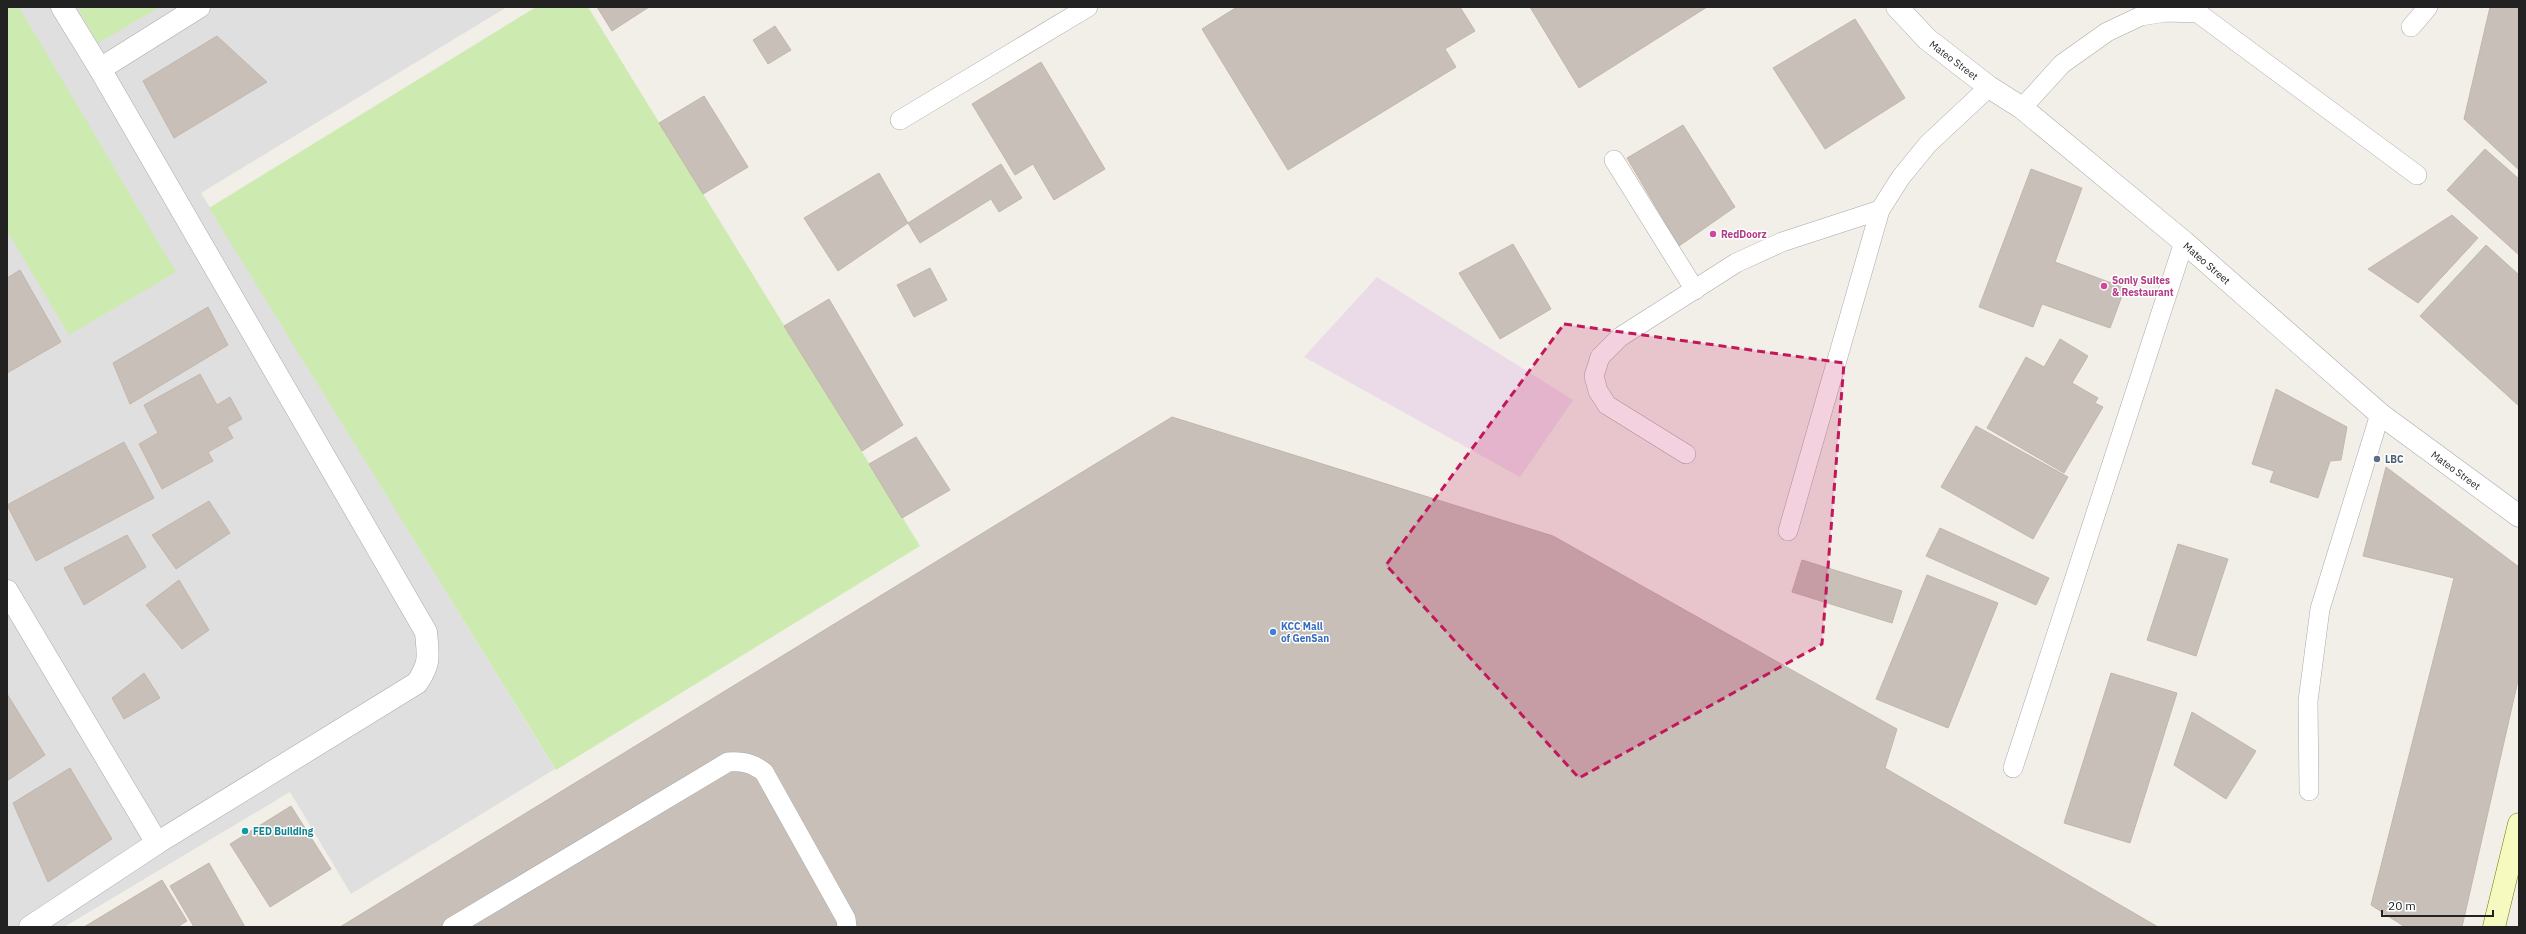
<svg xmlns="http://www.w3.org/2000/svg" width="2526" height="934" viewBox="0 0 2526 934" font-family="'IBM Plex Sans',sans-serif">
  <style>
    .residential { fill: #e0dfdf }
    .industrial { fill: #ebdbe8 }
    .grass { fill: #cdebb0 }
    .building { fill: #c7bfb8; stroke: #c4b6ab }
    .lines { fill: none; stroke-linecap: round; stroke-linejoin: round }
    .service-casing { stroke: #a9a9a9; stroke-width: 20 }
    .minor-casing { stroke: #a9a9a9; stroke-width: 23 }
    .secondary-casing { stroke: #707d05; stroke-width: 23 }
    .service { stroke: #fff; stroke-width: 19 }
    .minor { stroke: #fff; stroke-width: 22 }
    .secondary { stroke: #f7fabf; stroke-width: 22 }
    .marked { fill: #c2185b; fill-opacity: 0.2; stroke: #c2185b; stroke-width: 3; stroke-dasharray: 8 5; stroke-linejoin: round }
    .hotel-dot { fill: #d1479c; stroke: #fff; stroke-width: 1.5 }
    .service-dot { fill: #5c6f8a; stroke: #fff; stroke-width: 1.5 }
    .shop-dot { fill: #3f7fe0; stroke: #fff; stroke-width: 1.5 }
    .culture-dot { fill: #0f9aa8; stroke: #fff; stroke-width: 1.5 }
    .labels { text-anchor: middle; stroke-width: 3; stroke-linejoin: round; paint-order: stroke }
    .street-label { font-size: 10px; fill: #222; stroke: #fff }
    .hotel-label { font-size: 10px; font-weight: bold; fill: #b23c85; stroke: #fff; text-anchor: start }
    .service-label { font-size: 10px; font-weight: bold; fill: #4e5e75; stroke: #fff; text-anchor: start }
    .shop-label { font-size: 10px; font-weight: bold; fill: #366cbe; stroke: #fff; text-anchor: start }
    .culture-label { font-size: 10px; font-weight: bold; fill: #0d838f; stroke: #fff; text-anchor: start }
  </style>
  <rect width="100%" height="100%" fill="#f2efe9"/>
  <path class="residential" d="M 7,7 L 507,7 L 201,193 L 555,769 L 351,894 L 290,792 L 64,927 L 7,927 Z"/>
  <path class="industrial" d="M 1377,277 L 1573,400 L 1520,477 L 1304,357 Z"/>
  <g class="grass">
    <path d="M 7,7 L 19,7 L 176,272 L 69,335 L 7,231 Z"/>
    <path d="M 77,7 L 160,7 L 98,43 Z"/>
    <path d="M 536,7 L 588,7 L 920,546 L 556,770 L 209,208 Z"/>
  </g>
  <g class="building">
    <path d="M 597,7 L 649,7 L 612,31 Z"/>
    <path d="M 1237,7 L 1460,7 L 1475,31 L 1445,49 L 1456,67 L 1288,170 L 1202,29 Z"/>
    <path d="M 1530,7 L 1707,7 L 1579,88 Z"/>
    <path d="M 2490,7 L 2519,7 L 2519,170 L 2464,119 Z"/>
    <path d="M 1855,19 L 1905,98 L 1825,149 L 1773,68 Z"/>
    <path d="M 775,26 L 791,50 L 768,64 L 753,40 Z"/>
    <path d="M 217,36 L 267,82 L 174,138 L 143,81 Z"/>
    <path d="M 1041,62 L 1105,169 L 1054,200 L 1033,164 L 1015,175 L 972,104 Z"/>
    <path d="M 704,96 L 748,167 L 703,194 L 659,123 Z"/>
    <path d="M 1683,125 L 1735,207 L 1679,246 L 1627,158 Z"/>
    <path d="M 2485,149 L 2519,179 L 2519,255 L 2447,190 Z"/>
    <path d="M 1001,164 L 1022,198 L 999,212 L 991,199 L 920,243 L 908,223 Z"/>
    <path d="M 2031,169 L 2082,188 L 2055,262 L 2125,288 L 2110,328 L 2042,304 L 2033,327 L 1979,307 Z"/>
    <path d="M 879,173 L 908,223 L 838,271 L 804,218 Z"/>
    <path d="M 2452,215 L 2478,238 L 2418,303 L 2368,269 Z"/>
    <path d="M 1513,244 L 1551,309 L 1500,339 L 1459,273 Z"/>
    <path d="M 2486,245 L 2519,275 L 2519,406 L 2420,316 Z"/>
    <path d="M 930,268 L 947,300 L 914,317 L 897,285 Z"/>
    <path d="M 20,270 L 61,342 L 7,373 L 7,278 Z"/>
    <path d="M 829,299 L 903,425 L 862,451 L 784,326 Z"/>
    <path d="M 208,307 L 228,345 L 130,404 L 113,363 Z"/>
    <path d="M 2060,339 L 2088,356 L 2072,383 L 2098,398 L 2095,403 L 2103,407 L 2064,473 L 1987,428 L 2026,357 L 2044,367 Z"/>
    <path d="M 200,374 L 217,405 L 230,397 L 242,419 L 227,427 L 233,438 L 208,452 L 213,461 L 162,489 L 139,444 L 158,433 L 144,405 Z"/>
    <path d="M 2276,389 L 2347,427 L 2341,460 L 2330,461 L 2318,498 L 2270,482 L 2274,471 L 2252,464 Z"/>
    <path d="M 1172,417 L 1553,536 L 1897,729 L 1885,768 L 2158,927 L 340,927 Z"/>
    <path d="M 1976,426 L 2068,477 L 2033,539 L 1941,487 Z"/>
    <path d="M 916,437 L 950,490 L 902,518 L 869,464 Z"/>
    <path d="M 124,442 L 154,498 L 36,561 L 7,505 Z"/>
    <path d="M 2386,467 L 2519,567 L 2519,676 L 2462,927 L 2405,927 L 2371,905 L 2454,578 L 2363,556 Z"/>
    <path d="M 209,501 L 230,533 L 176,569 L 152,535 Z"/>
    <path d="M 1940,528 L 2049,578 L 2036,605 L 1926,556 Z"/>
    <path d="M 127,535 L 146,567 L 84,605 L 64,568 Z"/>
    <path d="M 2178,544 L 2228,559 L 2196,656 L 2147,640 Z"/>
    <path d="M 1802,560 L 1902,591 L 1892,623 L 1792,592 Z"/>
    <path d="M 1927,575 L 1998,603 L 1948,728 L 1876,699 Z"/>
    <path d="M 179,580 L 209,630 L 182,649 L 146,605 Z"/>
    <path d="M 144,673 L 160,698 L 124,719 L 112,698 Z"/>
    <path d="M 2111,673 L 2177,693 L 2130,843 L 2064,823 Z"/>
    <path d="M 7,694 L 45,755 L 7,781 Z"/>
    <path d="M 2192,712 L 2256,751 L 2226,799 L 2174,765 Z"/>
    <path d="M 70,768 L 112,839 L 48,882 L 13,803 Z"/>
    <path d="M 291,806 L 331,869 L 270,907 L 230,844 Z"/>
    <path d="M 209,863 L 245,927 L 194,927 L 170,886 Z"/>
    <path d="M 162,880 L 187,921 L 177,927 L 84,927 Z"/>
  </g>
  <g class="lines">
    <g class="service-casing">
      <g id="service">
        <path d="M 2411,27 L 2428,7"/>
        <path d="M 2022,108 L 2062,64 L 2107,32 L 2141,16 L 2166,12 L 2198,13 L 2417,175"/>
        <path d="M 900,120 L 1088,7"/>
        <path d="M 1614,160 L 1695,290"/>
        <path d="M 1686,454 L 1607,405 L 1598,391 L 1594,376 L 1600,357 L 1620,337 L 1736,263 L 1782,242 L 1880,210"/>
        <path d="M 1788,531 L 1880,210 L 1901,177 L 1928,144 L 1989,87"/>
        <path d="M 2013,768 L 2184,242"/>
        <path d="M 2309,791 L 2308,701 L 2320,609 L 2380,414"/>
        <path d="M 452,927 L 728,762 C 743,761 752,763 764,772 L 846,919 L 847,927"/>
      </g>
    </g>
    <g class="minor-casing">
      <g id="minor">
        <path d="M 1897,7 L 1927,39 L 1989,87 L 2022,108 L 2184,242 L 2380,414 L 2519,516"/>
        <path d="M 100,69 L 199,7"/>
        <path d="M 7,591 L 157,843"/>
        <path d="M 30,927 L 157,843 L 417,683 C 431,662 428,656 426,632 L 100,69 L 62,7"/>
      </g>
    </g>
    <g class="secondary-casing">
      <path id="secondary" d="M 2494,927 L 2519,824"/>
    </g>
    <use href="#service" class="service"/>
    <use href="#minor" class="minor"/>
    <use href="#secondary" class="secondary"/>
  </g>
  <path class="marked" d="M 1564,324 L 1844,363 L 1822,644 L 1579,778 L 1386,565 Z"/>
  <g class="hotel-dot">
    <circle cx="1713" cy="234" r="4"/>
    <circle cx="2104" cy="286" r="4"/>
  </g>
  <circle class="service-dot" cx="2377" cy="459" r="4"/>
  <circle class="shop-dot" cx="1273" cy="632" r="4"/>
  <circle class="culture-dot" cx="245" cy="831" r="4"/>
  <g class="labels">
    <g class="street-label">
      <text transform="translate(1954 60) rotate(37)" y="4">Mateo Street</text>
      <text transform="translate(2207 263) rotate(41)" y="4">Mateo Street</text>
      <text transform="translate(2456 470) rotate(36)" y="4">Mateo Street</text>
    </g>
    <g class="hotel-label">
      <text x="1721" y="238">RedDoorz</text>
      <text x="2112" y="284">Sonly Suites<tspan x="2112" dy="12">&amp; Restaurant</tspan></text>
    </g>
    <g class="service-label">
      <text x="2385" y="463">LBC</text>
    </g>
    <g class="shop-label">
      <text x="1281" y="630">KCC Mall<tspan x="1281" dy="12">of GenSan</tspan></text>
    </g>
    <g class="culture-label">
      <text x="253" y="835">FED Building</text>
    </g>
  </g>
  <rect width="2526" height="934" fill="none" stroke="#222222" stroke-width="16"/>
  <path d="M2382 910v6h111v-6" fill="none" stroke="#222222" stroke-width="2"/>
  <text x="2388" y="910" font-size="12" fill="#222222" stroke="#ffffff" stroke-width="3" paint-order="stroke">20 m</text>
</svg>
